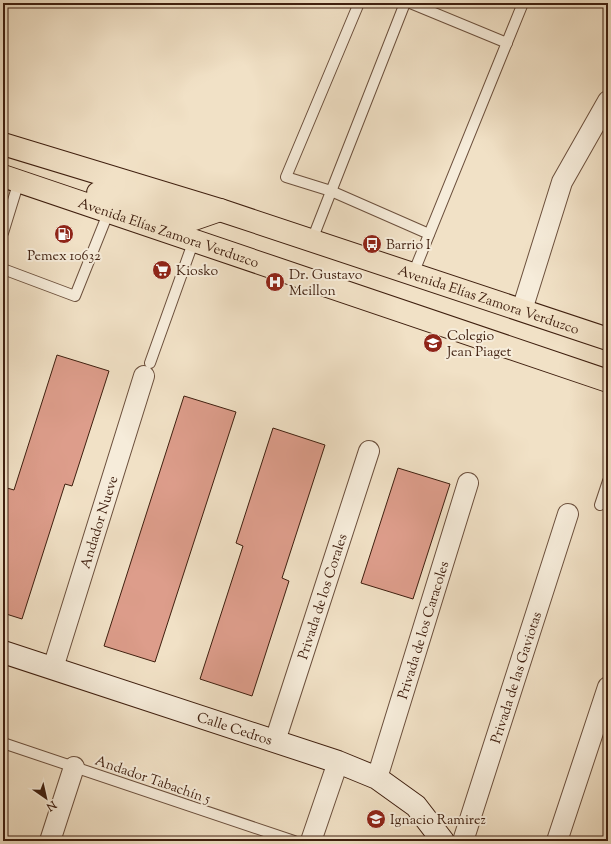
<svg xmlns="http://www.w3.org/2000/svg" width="611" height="844" viewBox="0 0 611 844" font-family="'Sorts Mill Goudy',serif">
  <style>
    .building { fill: #dd9d8b; stroke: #3f1f0f }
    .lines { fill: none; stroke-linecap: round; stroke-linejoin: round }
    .lane-casing { stroke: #6c503d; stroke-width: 12 }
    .street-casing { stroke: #6c503d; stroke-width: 22 }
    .secondary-casing { stroke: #3f1f0f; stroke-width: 24 }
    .primary-casing { stroke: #3f1f0f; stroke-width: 24 }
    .lane { stroke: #f6ecda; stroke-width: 10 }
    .street { stroke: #f6ecda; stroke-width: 20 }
    .secondary { stroke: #f6ecda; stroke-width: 22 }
    .primary { stroke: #f1e1c6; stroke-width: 22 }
    .labels { text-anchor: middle; stroke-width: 4; stroke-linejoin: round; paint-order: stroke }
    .street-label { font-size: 14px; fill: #3f1f0f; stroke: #f6ecda }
    .poi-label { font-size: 14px; fill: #3f1f0f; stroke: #f6ecda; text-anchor: start }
  </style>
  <rect width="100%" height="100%" fill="#f1e1c6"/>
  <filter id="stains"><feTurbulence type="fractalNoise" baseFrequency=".005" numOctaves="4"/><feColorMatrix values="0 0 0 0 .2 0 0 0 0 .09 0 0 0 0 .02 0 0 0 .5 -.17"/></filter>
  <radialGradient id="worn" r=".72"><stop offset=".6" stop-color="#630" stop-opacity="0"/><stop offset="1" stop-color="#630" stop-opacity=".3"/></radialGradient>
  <g class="building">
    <path d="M 57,355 L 109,371 L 72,486 L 65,484 L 22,619 L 3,613 L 3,500 L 7,488 L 14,490 Z"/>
    <path d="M 184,396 L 236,412 L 155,662 L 104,646 Z"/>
    <path d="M 273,428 L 325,445 L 282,578 L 289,581 L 252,696 L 200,679 L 243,546 L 236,543 Z"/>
    <path d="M 398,468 L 450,484 L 413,599 L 361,583 Z"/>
  </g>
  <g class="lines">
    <g class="lane-casing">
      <g id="lane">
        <path d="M 359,3 L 286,177 L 331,191 L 429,234"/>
        <path d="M 410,3 L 507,43"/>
        <path d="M 3,233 L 19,181"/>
        <path d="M 312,240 L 405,3"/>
        <path d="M 3,269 L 75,296 L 109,211"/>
        <path d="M 413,274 L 523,3"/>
        <path d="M 150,363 L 194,240"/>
        <path d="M 600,505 L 608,481"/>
        <path d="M 3,743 L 294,841"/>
      </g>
    </g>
    <g class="street-casing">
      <g id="street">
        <path d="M 522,310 L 562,182 L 608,101"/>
        <path id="s1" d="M 53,668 L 144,376"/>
        <path id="s2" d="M 275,741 L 369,451"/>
        <path id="s3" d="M 377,778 L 468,483"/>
        <path d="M 50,841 L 74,767"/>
        <path d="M 311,841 L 338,762"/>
        <path id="s4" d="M 463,841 L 568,514"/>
        <path d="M 557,841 L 608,687"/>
      </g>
    </g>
    <g class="secondary-casing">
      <g id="secondary">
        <path id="s5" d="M 3,652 L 338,762 L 377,778 L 416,806 L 443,841"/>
      </g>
    </g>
    <g class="primary-casing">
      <g id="primary">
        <path id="s6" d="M 3,144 L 220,210 L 608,339"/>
        <path id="s7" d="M 3,176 L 608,381"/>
        <path d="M 98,193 L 194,219 L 220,210"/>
      </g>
    </g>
    <use href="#lane" class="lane"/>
    <use href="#street" class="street"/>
    <use href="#secondary" class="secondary"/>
    <use href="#primary" class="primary"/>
  </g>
  <defs>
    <g id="fuel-disc" transform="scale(1)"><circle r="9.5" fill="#8f2418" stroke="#f6ecda"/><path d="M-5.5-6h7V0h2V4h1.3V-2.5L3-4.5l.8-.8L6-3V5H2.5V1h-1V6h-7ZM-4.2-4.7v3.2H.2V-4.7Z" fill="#fff"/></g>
    <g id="bus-disc" transform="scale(1)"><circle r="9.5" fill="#8f2418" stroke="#f6ecda"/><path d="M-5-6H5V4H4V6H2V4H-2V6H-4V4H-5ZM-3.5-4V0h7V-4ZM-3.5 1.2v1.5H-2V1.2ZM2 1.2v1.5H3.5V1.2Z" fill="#fff"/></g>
    <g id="supermarket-disc" transform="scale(1)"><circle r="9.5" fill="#8f2418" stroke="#f6ecda"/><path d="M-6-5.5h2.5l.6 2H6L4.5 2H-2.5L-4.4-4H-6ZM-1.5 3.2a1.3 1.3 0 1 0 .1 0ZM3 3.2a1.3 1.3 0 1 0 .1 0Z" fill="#fff"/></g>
    <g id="hospital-disc" transform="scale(1)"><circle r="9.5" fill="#8f2418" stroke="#f6ecda"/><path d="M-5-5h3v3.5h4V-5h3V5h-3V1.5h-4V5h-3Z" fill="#fff"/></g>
    <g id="school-disc" transform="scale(1)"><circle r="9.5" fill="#8f2418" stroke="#f6ecda"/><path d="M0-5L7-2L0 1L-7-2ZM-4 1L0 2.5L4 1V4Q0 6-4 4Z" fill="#fff"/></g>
  </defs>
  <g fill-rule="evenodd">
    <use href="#fuel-disc" x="64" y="234"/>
    <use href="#bus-disc" x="372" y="244"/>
    <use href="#supermarket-disc" x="162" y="270"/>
    <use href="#hospital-disc" x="275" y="282"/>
    <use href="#school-disc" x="433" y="343"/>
    <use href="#school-disc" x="376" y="819"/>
  </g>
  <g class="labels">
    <g class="street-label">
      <text dy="5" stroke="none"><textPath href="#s7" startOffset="175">Avenida Elías Zamora Verduzco</textPath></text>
      <text dy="5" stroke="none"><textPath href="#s6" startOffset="510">Avenida Elías Zamora Verduzco</textPath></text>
      <text dy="5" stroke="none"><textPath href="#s1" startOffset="153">Andador Nueve</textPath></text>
      <text dy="5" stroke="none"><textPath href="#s2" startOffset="152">Privada de los Corales</textPath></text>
      <text dy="5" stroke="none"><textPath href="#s3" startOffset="155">Privada de los Caracoles</textPath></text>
      <text dy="5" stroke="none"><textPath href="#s4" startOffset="172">Privada de las Gaviotas</textPath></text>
      <text dy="5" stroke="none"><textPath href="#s5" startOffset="244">Calle Cedros</textPath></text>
      <text transform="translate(153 779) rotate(19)" y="5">Andador Tabachín 5</text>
    </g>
    <g class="poi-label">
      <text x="386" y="249">Barrio I</text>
      <text x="64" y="260" text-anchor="middle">Pemex 10632</text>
      <text x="176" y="275">Kiosko</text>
      <text x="289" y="279">Dr. Gustavo<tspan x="289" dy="16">Meillon</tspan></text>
      <text x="447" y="340">Colegio<tspan x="447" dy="16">Jean Piaget</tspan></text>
      <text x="390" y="824">Ignacio Ramirez</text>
    </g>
  </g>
  <rect width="611" height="844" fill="none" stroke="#f1e1c6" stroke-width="16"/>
  <rect x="4" y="4" width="603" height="836" fill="none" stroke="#3f1f0f" stroke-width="2"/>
  <rect x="8" y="8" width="595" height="828" fill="none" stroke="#3f1f0f"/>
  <g transform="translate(46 798) rotate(146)" stroke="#f6ecda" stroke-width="3" paint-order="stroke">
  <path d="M0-3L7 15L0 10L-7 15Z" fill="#3f1f0f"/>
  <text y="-6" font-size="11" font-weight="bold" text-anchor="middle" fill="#3f1f0f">N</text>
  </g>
  <rect width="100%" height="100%" filter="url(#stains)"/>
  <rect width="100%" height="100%" fill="url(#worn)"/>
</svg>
